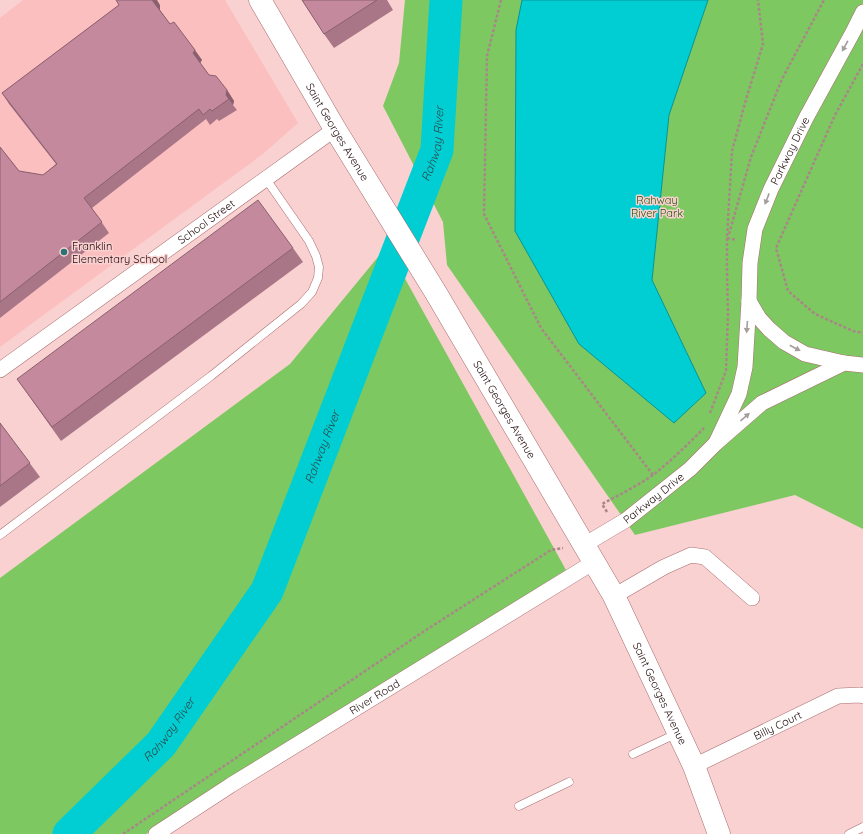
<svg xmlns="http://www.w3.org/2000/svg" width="863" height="834" viewBox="0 0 863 834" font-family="Quicksand,sans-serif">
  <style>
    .built { fill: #fbbfc0 }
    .green { fill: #7dc860 }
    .water { fill: #01ced3; stroke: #0a9397 }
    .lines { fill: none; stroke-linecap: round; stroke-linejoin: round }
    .river { stroke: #01ced3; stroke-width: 33 }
    .lane-casing { stroke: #a96d6f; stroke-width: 9 }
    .street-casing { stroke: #a96d6f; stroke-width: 16 }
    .secondary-casing { stroke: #a96d6f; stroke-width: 23 }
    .path { stroke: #a98788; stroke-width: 2.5; stroke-dasharray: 3 2; stroke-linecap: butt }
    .lane { stroke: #fff; stroke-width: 8 }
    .street { stroke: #fff; stroke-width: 15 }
    .secondary { stroke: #fff; stroke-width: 22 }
    .wall { fill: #a97687 }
    .shaded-wall { fill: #8a606e }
    .building { fill: #c5899d; stroke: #8a606e }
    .oneway { fill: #a69d9e }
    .poi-dot { fill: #297375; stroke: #fad1d1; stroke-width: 1.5 }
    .labels { text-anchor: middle; stroke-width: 3; stroke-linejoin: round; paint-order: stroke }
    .street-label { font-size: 11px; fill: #200a0c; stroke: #fad1d1 }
    .park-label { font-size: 11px; fill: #245609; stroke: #fad1d1 }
    .poi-label { font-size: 11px; fill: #200a0c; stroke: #fad1d1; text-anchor: start }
    .water-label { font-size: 12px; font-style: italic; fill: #2b4c4d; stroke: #fad1d1 }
  </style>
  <rect width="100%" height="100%" fill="#fad1d1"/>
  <path class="built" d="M 23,0 L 225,0 L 298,123 L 263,154 L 0,347 L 0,18 Z"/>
  <g class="green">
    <path d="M 405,0 L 863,0 L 863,529 L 795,495 L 635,535 L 447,265 L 443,222 L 383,106 L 399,63 Z"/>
    <path d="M 387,246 L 566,570 L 146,834 L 0,834 L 0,578 L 290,364 Z"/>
  </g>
  <path class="water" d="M 522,0 L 708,0 L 669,115 L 652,280 L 706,393 L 674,423 L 579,344 L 515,231 L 516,30 Z"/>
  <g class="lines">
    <path class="river" id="s1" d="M 69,834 L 161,744 L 267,591 L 437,150 L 446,0"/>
    <g class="lane-casing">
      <g id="lane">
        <path d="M 0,535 L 211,376 L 301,304 L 312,292 L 318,278 L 319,267 L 316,256 L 309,241 L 266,179"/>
        <path d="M 633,754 L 678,733"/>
        <path d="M 519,806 L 569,782"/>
        <path d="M 849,834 L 863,827"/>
      </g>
    </g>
    <g class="street-casing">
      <g id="street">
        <path d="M 749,301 L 759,318 L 769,329 L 784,342 L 805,354 L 844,363"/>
        <path id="s2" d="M 0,370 L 335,129"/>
        <path id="s3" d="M 716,443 L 739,394 L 745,367 L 749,301 L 750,263 L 755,229 L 771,189 L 806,118 L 853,32 L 863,12"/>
        <path id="s4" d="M 584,545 L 626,520 L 690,469 L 716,443 L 762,403 L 844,363 L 863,365"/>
        <path d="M 614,596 L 664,567 L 691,555 L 705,557 L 752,598"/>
        <path id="s5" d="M 694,766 L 838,696 L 860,695 L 863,696"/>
        <path id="s6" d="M 156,834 L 231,785 L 594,562"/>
      </g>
    </g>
    <g class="secondary-casing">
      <g id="secondary">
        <path id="s7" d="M 260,0 L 335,129 L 436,293 L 614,596 L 694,766 L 719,834"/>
      </g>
    </g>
    <g class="path">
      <path d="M 501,0 L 487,56 L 484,214 L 541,328 L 653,475"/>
      <path d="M 863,64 L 835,115 L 776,248 L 788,291 L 815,314 L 853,331 L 863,333"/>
      <path d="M 729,234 L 751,157 L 782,79 L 824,0"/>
      <path d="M 727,238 L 737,240"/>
      <path d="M 710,413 L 726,371 L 728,314 L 727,272 L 727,238 L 732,151 L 745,103 L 763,44 L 758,0"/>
      <path d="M 607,512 L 602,504 C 619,495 637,486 653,475 C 671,461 688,444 704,428"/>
      <path d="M 123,834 L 426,630 L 551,550 L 563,548"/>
    </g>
    <use href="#lane" class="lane"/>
    <use href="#street" class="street"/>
    <use href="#secondary" class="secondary"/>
  </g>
  <g class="wall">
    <path d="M 302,0 L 387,0 L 393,10 L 334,48 L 324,34 Z"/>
    <path d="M 119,5 L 160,5 L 160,10 L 170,24 L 202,60 L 200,63 L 209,75 L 227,90 L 234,101 L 233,105 L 237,110 L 219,121 L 217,119 L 210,125 L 206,119 L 92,208 L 109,233 L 0,318 L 0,147 L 19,171 L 43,175 L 56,164 L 9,104 L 2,93 Z"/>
    <path d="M 293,248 L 303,262 L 61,441 L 17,379 Z"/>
    <path d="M 0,423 L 40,477 L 0,507 Z"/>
  </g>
  <g class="shaded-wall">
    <path d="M 152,0 L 157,0 L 160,5 L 160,11 Z"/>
    <path d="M 195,50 L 202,60 L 200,63 L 193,53 Z"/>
    <path d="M 227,90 L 234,101 L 233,105 L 226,95 Z"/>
  </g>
  <g class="building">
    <path d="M 116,0 L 152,0 L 170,24 L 174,22 L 195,50 L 193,53 L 209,75 L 216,76 L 227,90 L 226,95 L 229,99 L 212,111 L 210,109 L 203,115 L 199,109 L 84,198 L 102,222 L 0,302 L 0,147 L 19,171 L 43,175 L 57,164 L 2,93 L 119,5 Z"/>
    <path d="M 302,0 L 377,0 L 324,34 Z"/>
    <path d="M 258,200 L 293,248 L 52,427 L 17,379 Z"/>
    <path d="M 0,423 L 30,463 L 0,486 Z"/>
  </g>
  <defs><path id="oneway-solid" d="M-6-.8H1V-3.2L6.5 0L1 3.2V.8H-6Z"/></defs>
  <g class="oneway">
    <use href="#oneway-solid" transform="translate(845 46) rotate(119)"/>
    <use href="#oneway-solid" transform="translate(767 199) rotate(111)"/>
    <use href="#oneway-solid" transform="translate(747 327) rotate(94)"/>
    <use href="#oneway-solid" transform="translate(795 348) rotate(28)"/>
    <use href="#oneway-solid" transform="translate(745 417) rotate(-41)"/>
  </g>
  <circle class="poi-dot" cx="64" cy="252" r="4"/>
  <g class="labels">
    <g class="street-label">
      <text dy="4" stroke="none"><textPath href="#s7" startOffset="153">Saint Georges Avenue</textPath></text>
      <text dy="4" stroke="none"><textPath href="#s3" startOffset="306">Parkway Drive</textPath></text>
      <text dy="4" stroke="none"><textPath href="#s2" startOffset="254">School Street</textPath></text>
      <text dy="4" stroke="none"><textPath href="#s7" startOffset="477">Saint Georges Avenue</textPath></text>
      <text dy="4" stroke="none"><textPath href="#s4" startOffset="84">Parkway Drive</textPath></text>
      <text dy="4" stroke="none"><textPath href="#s7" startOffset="801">Saint Georges Avenue</textPath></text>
      <text dy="4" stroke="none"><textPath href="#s6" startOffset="258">River Road</textPath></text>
      <text dy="4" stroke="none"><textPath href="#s5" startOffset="93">Billy Court</textPath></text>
    </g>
    <g class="park-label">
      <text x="657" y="204">Rahway<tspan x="657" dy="13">River Park</tspan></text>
    </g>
    <g class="poi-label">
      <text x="72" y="250">Franklin<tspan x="72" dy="13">Elementary School</tspan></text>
    </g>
    <g class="water-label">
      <text dy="4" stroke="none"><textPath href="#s1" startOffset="793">Rahway River</textPath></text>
      <text dy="4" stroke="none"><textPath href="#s1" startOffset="469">Rahway River</textPath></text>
      <text dy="4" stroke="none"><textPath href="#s1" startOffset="145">Rahway River</textPath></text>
    </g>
  </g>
</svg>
